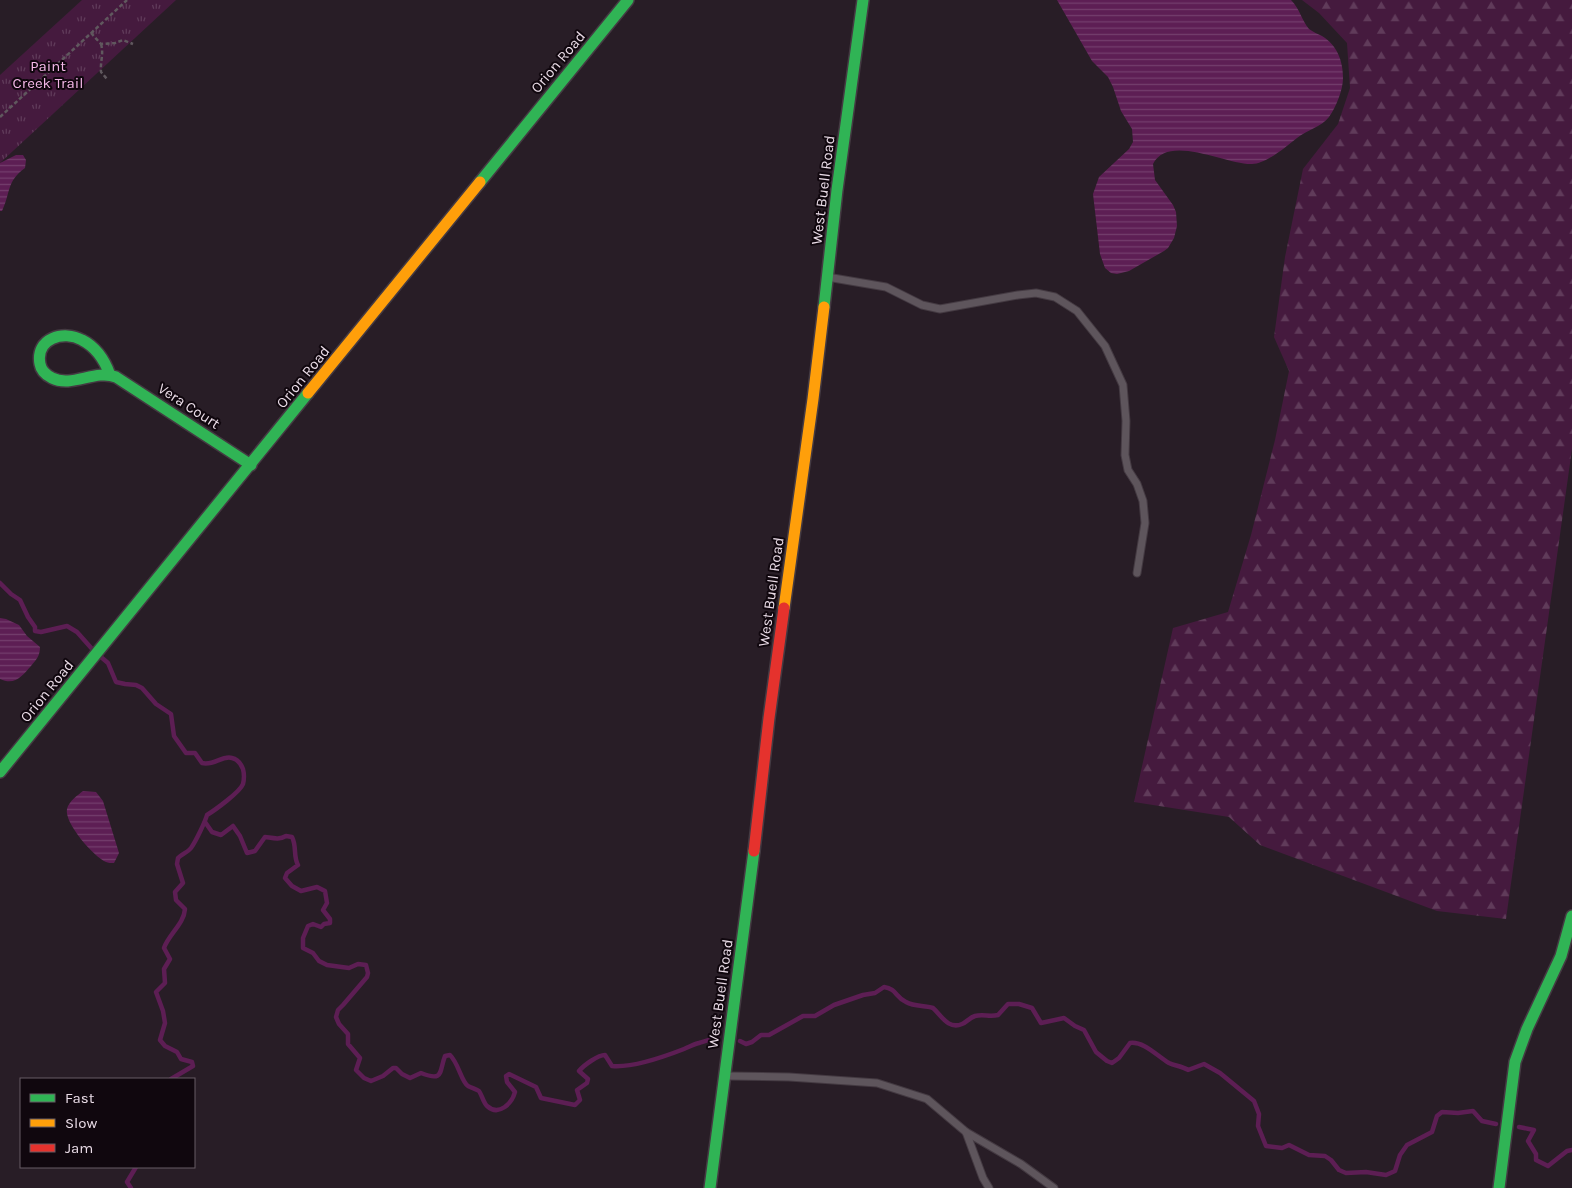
<svg xmlns="http://www.w3.org/2000/svg" width="1572" height="1188" viewBox="0 0 1572 1188" font-family="Karla,sans-serif">
  <style>
    .grass { fill: url(#grass-tufts) }
    .forest { fill: url(#forest-firs) }
    .water { fill: url(#water-rules) }
    .lines { fill: none; stroke-linecap: round; stroke-linejoin: round }
    .stream { stroke: #5d1e54; stroke-width: 4.5 }
    .lane-casing { stroke: #443a42; stroke-width: 9 }
    .fast-casing { stroke: #443a42; stroke-width: 14 }
    .slow-casing { stroke: #443a42; stroke-width: 14 }
    .jam-casing { stroke: #443a42; stroke-width: 14 }
    .path { stroke: #60585e; stroke-width: 2.5; stroke-dasharray: 4 2.5; stroke-linecap: butt }
    .lane { stroke: #5e555c; stroke-width: 7 }
    .fast { stroke: #30b455; stroke-width: 11 }
    .slow { stroke: #ff9f0a; stroke-width: 11 }
    .jam { stroke: #e5322d; stroke-width: 11 }
    .labels { text-anchor: middle; stroke-width: 4; stroke-linejoin: round; paint-order: stroke }
    .street-label { font-size: 15px; fill: #eadce7; stroke: #10070e }
    .park-label { font-size: 15px; fill: #f4b8e8; stroke: #10070e }
  </style>
  <defs>
    <pattern id="grass-tufts" width="24" height="20" patternUnits="userSpaceOnUse" patternTransform="scale(1.25)"><rect width="24" height="20" fill="#451a3e"/><path d="M3 7l-1-3M5 7V3M7 7l1-3M15 17l-1-3M17 17v-4M19 17l1-3" fill="none" stroke="#603b5a"/></pattern>
    <pattern id="forest-firs" width="22" height="20" patternUnits="userSpaceOnUse" patternTransform="scale(1.25)"><rect width="22" height="20" fill="#451a3e"/><path d="M5 1l3.5 6h-7zM16 11l3.5 6h-7z" fill="#603b5a"/></pattern>
    <pattern id="water-rules" width="6" height="5" patternUnits="userSpaceOnUse" patternTransform="scale(1.25)"><rect width="6" height="5" fill="#5d1e54"/><path d="M0 2.5h6" fill="none" stroke="#743e6d"/></pattern>
  </defs>
  <rect width="100%" height="100%" fill="#281d26"/>
  <path class="grass" d="M 82,0 L 176,0 L 0,163 L 0,75 Z"/>
  <path class="forest" d="M 1302,0 L 1572,0 L 1572,449 L 1506,919 L 1437,911 L 1260,845 L 1229,817 L 1134,802 L 1173,628 L 1228,612 L 1251,535 L 1275,440 L 1289,371 L 1274,337 L 1285,257 L 1303,169 L 1338,124 L 1350,88 L 1347,43 L 1319,13 Z"/>
  <g class="water">
    <path d="M 1057,0 L 1291,0 C 1300,9 1302,21 1309,29 C 1313,32 1318,34 1322,36 C 1337,45 1343,61 1343,78 C 1343,90 1336,107 1329,117 C 1321,127 1307,130 1297,138 C 1287,146 1266,164 1252,164 C 1227,165 1168,133 1153,164 L 1155,180 L 1173,205 L 1176,212 L 1177,226 L 1174,238 L 1168,248 L 1164,251 L 1129,271 L 1117,274 L 1111,273 L 1105,268 L 1100,254 L 1093,194 L 1099,177 L 1129,149 L 1133,142 L 1132,129 L 1121,111 L 1113,87 L 1108,77 L 1092,61 Z"/>
    <path d="M 16,155 L 23,155 L 26,160 L 25,168 C 6,182 11,192 2,211 L 0,211 L 0,163 Z"/>
    <path d="M 0,618 L 6,619 L 19,625 L 27,636 L 40,647 C 40,656 36,660 31,666 C 22,676 15,686 0,679 Z"/>
    <path d="M 83,791 L 96,792 L 103,801 L 119,853 L 114,863 C 111,863 108,863 106,862 C 94,857 64,823 67,809 C 69,801 78,795 83,791 Z"/>
  </g>
  <g class="lines">
    <g class="stream">
      <path d="M 0,583 L 11,594 L 20,600 L 28,617 L 35,627 L 35,631 L 41,632 L 67,626 L 77,632 L 93,650"/>
      <path d="M 101,657 L 108,663 L 116,682 L 125,684 L 136,685 L 142,688 L 156,704 L 171,714 L 174,736 L 186,753 L 195,753 L 202,763 C 214,766 222,755 232,758 C 237,759 241,764 243,769 C 244,773 244,780 243,784 C 240,792 215,810 207,815 C 205,822 196,841 191,848 C 188,852 182,854 178,858 L 177,864 L 183,883 L 175,892 L 176,900 L 185,909 C 184,924 169,934 164,948 L 170,959 L 164,969 L 165,983 L 156,992 L 163,1011 L 165,1023 L 160,1040 L 165,1046 L 177,1052 L 181,1059 L 192,1062 L 193,1066 L 171,1079"/>
      <path d="M 205,822 L 212,832 L 221,835 L 233,826 L 240,836 L 247,853 L 255,851 L 265,837 C 273,838 279,840 286,836 L 292,837 C 297,847 293,856 298,865 L 287,873 L 285,878 L 292,886 L 301,891 L 317,887 L 325,891 L 327,903 L 323,910 L 330,919 L 330,923 L 324,924 L 321,927 L 313,924 L 308,926 L 303,938 L 303,948 L 313,953 L 319,961 L 327,965 L 349,968 L 358,964 L 366,965 L 368,973 L 367,977 L 343,1005 L 338,1010 L 336,1017 L 339,1024 L 348,1034 L 348,1044 L 360,1058 L 356,1070 L 364,1078 L 371,1081 L 383,1076 L 393,1068 L 396,1068 L 402,1074 L 410,1078 L 421,1073 C 444,1082 439,1072 445,1056 L 450,1055 C 459,1064 461,1081 468,1086 C 472,1088 476,1089 479,1091 C 482,1095 483,1102 487,1106 C 499,1117 512,1103 515,1092 L 507,1082 L 506,1076 L 509,1074 L 536,1087 L 541,1098 L 575,1105 L 580,1100 L 577,1090 L 587,1083 L 588,1079 L 579,1071 C 584,1065 598,1055 605,1055 L 612,1066 C 632,1068 666,1056 684,1049 C 689,1047 694,1044 699,1043 C 705,1041 711,1040 717,1036"/>
      <path d="M 740,1041 L 746,1044 L 752,1042 L 761,1035 L 769,1035 L 803,1016 L 815,1016 L 834,1005 L 863,995 L 875,993 L 884,987 C 897,989 895,997 906,1002 C 915,1007 924,1005 933,1008 C 941,1015 948,1030 962,1024 C 967,1022 969,1018 975,1016 C 983,1014 990,1017 998,1015 L 1008,1004 L 1019,1004 L 1032,1008 L 1041,1023 L 1064,1018 L 1075,1026 L 1084,1030 L 1096,1052 L 1107,1061 L 1112,1063 L 1119,1058 L 1130,1043 C 1144,1041 1157,1056 1169,1063 C 1175,1066 1182,1066 1188,1070 L 1204,1064 L 1220,1073 L 1254,1101 L 1259,1114 L 1258,1126 L 1266,1146 L 1282,1148 L 1289,1145 L 1309,1155 L 1325,1156 L 1331,1160 L 1339,1170 L 1346,1173 L 1366,1172 L 1386,1175 L 1395,1171 L 1400,1155 L 1407,1145 L 1432,1132 L 1437,1116 L 1442,1112 L 1458,1113 L 1473,1111 L 1482,1121 L 1496,1124"/>
      <path d="M 1519,1127 L 1534,1130 L 1528,1141 L 1536,1154 L 1536,1160 L 1548,1166 L 1567,1151 L 1572,1150"/>
      <path d="M 131,1188 L 127,1182 L 136,1167"/>
    </g>
    <g class="lane-casing">
      <g id="lane">
        <path d="M 827,277 L 886,287 L 922,305 L 940,309 L 1018,295 L 1036,293 L 1055,297 L 1077,311 L 1105,346 L 1123,385 L 1126,421 L 1125,455 L 1128,470 L 1137,484 L 1143,501 L 1145,523 L 1137,573"/>
        <path d="M 727,1076 L 789,1077 L 877,1083 L 927,1099 L 966,1132 L 1021,1164 L 1054,1188"/>
        <path d="M 966,1132 L 983,1178 L 989,1188"/>
      </g>
    </g>
    <g class="fast-casing">
      <g id="fast">
        <path d="M 480,182 L 628,0"/>
        <path d="M 824,307 L 837,190 L 863,0"/>
        <path d="M 110,375 C 105,361 96,347 82,340 C 64,330 35,338 40,364 C 41,370 46,375 52,378 C 72,388 95,369 116,377 L 251,465"/>
        <path d="M 0,772 L 308,393"/>
        <path d="M 710,1188 L 754,851"/>
        <path d="M 1499,1188 L 1515,1062 L 1527,1029 L 1561,956 L 1572,916"/>
      </g>
    </g>
    <g class="slow-casing">
      <g id="slow">
        <path d="M 308,393 L 480,182"/>
        <path d="M 784,608 L 813,399 L 824,307"/>
      </g>
    </g>
    <g class="jam-casing">
      <path id="jam" d="M 754,851 L 769,718 L 784,608"/>
    </g>
    <g class="path">
      <path d="M 91,33 L 101,44 L 115,43 L 123,40 L 133,44"/>
      <path d="M 101,44 C 104,54 100,62 101,72 L 107,79"/>
      <path d="M 0,117 L 127,0"/>
    </g>
    <use href="#lane" class="lane"/>
    <use href="#fast" class="fast"/>
    <use href="#slow" class="slow"/>
    <use href="#jam" class="jam"/>
  </g>
  <g class="labels">
    <g class="street-label">
      <text transform="translate(558 62) rotate(-50)" y="5">Orion Road</text>
      <text transform="translate(823 190) rotate(-83)" y="5">West Buell Road</text>
      <text transform="translate(303 377) rotate(-51)" y="5">Orion Road</text>
      <text transform="translate(189 406) rotate(33)" y="5">Vera Court</text>
      <text transform="translate(771 592) rotate(-82)" y="5">West Buell Road</text>
      <text transform="translate(47 691) rotate(-51)" y="5">Orion Road</text>
      <text transform="translate(720 994) rotate(-82)" y="5">West Buell Road</text>
    </g>
    <g class="park-label">
      <text x="48" y="71">Paint<tspan x="48" dy="17">Creek Trail</tspan></text>
    </g>
  </g>
  <rect x="20" y="1078" width="175" height="90" fill="#10070e" stroke="#675c65"/>
  <rect x="30" y="1094" width="25" height="8" fill="#30b455" stroke="#675c65"/>
  <text x="65" y="1103" font-size="15" fill="#eadce7">Fast</text>
  <rect x="30" y="1119" width="25" height="8" fill="#ff9f0a" stroke="#675c65"/>
  <text x="65" y="1128" font-size="15" fill="#eadce7">Slow</text>
  <rect x="30" y="1144" width="25" height="8" fill="#e5322d" stroke="#675c65"/>
  <text x="65" y="1153" font-size="15" fill="#eadce7">Jam</text>
</svg>
